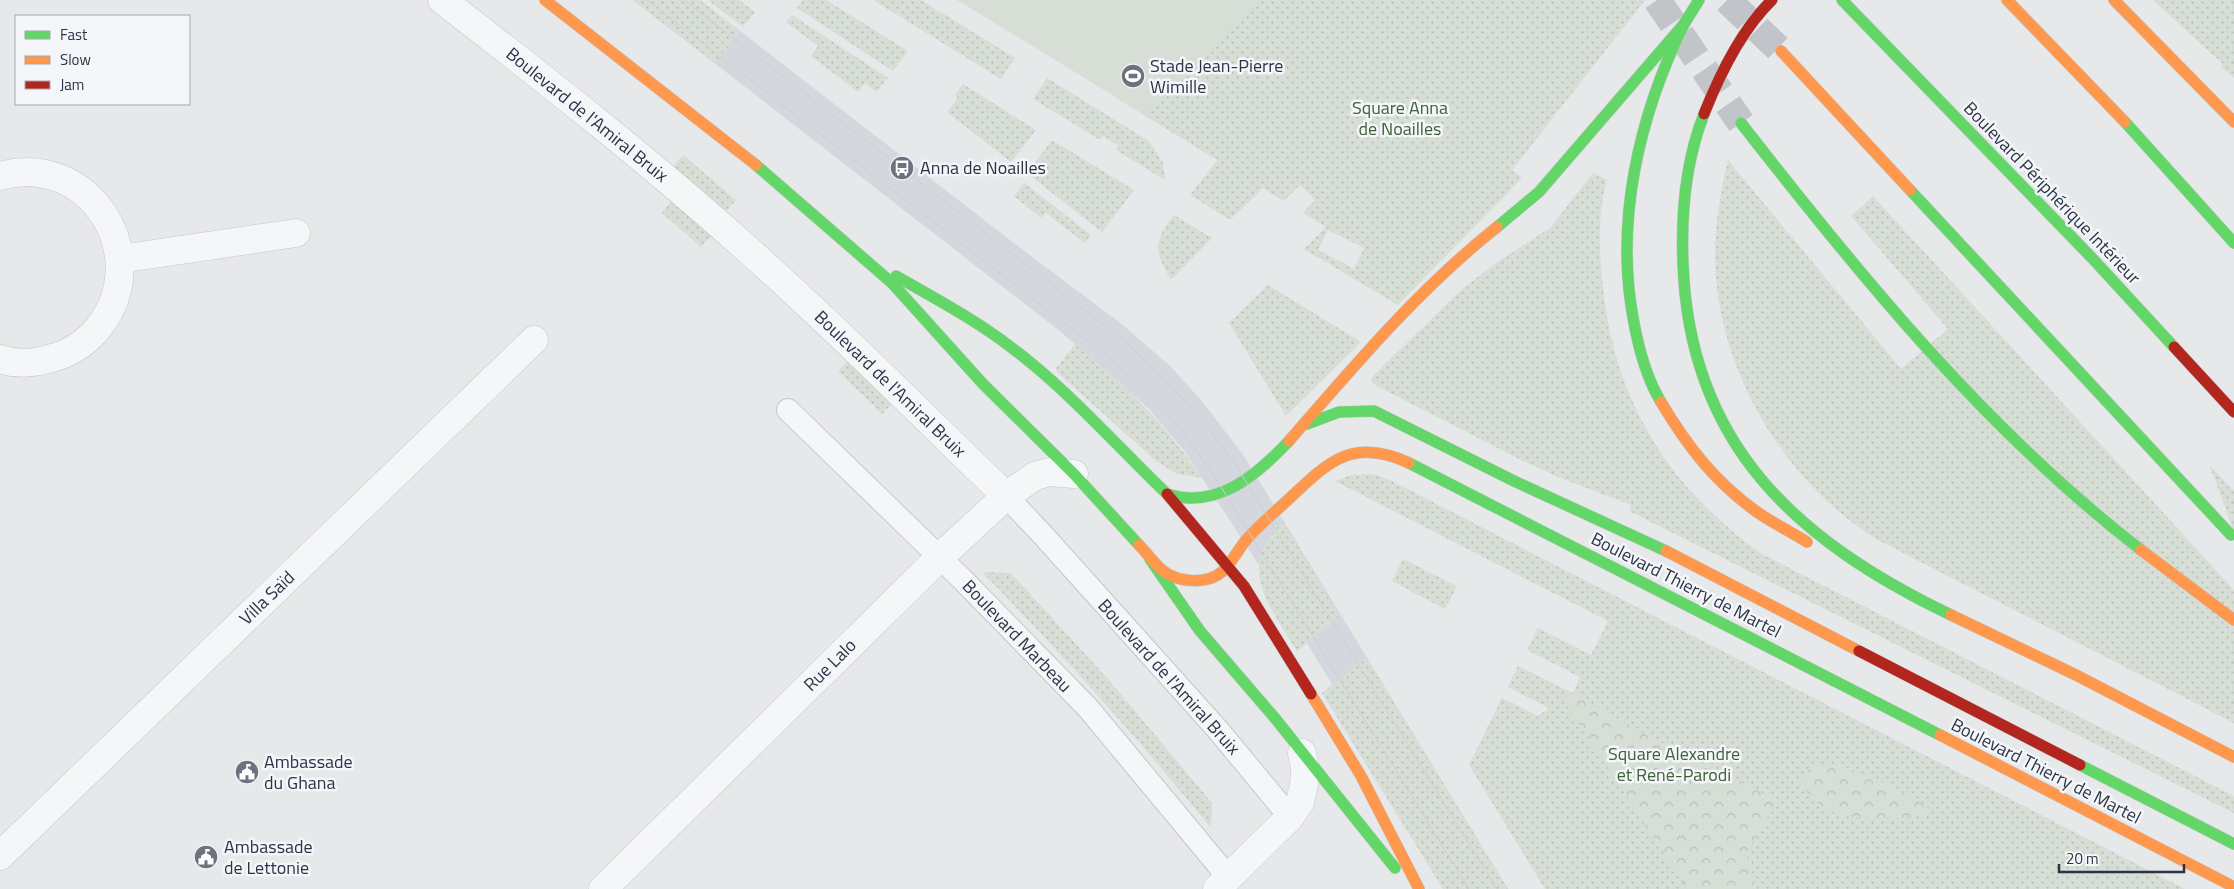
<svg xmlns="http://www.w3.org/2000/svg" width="2234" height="889" viewBox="0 0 2234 889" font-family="'Titillium Web',sans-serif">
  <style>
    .built { fill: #d4d7dd }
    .grass { fill: url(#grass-dots); fill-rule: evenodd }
    .forest { fill: url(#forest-crowns) }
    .garden { fill: #d6ded6 }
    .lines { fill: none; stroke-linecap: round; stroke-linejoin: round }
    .primary-tunnel { stroke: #c1c4c9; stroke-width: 28; stroke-dasharray: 28 14; stroke-linecap: butt }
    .highway-tunnel { stroke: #c1c4c9; stroke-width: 28; stroke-dasharray: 28 14; stroke-linecap: butt }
    .lane-casing { stroke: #c4c6c8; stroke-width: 24 }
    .street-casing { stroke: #c4c6c8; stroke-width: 29 }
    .fast-casing { stroke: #c4c6c8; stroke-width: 12 }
    .slow-casing { stroke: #c4c6c8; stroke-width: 12 }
    .jam-casing { stroke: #c4c6c8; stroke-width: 12 }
    .lane { stroke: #f5f6f7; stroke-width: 22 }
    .street { stroke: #f5f6f7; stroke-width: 28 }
    .fast { stroke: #63d668; stroke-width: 11 }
    .slow { stroke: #ff974d; stroke-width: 11 }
    .jam { stroke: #b3261e; stroke-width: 11 }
    .tram { stroke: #cecfd2; stroke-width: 1 }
    .labels { text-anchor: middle; stroke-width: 5; stroke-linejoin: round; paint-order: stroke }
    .poi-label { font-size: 18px; fill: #2b3445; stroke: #f4f6f9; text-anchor: start }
    .park-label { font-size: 18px; fill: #3f6138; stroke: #f4f6f9 }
    .street-label { font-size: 18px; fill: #2b3445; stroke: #f4f6f9 }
  </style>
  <defs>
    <pattern id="grass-dots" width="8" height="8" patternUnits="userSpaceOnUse" patternTransform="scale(1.25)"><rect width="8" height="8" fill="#d6ded6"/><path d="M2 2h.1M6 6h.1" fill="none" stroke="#b8bfb9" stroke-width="1.8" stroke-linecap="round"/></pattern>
    <pattern id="forest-crowns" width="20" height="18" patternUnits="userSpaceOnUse" patternTransform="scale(1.25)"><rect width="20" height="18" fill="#d6ded6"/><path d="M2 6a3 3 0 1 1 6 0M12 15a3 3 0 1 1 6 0" fill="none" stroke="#b8bfb9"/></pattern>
  </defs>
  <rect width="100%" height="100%" fill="#e6e8ea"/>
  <path class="built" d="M 633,0 L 700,0 L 1019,247 L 1123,325 L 1169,365 L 1202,401 L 1244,456 L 1508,889 L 1458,889 L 1259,565 L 1202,478 L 1186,453 L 1148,408 L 1061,332 Z"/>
  <g class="grass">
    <path d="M 633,0 L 700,0 L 740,31 L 715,63 Z"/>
    <path d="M 708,0 L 739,0 L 755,12 L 743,27 Z"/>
    <path d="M 803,0 L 826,0 L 908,51 L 893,71 L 797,8 Z"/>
    <path d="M 873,0 L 921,0 L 1015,58 L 1001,79 Z"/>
    <path d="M 1183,0 L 1645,0 L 1512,170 L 1522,178 L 1398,305 L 1304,249 L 1326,227 L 1303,213 L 1315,200 L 1300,185 L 1284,201 L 1263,188 L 1230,220 L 1190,195 L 1217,160 L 1118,99 L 1124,94 ZM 1328,230 L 1364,248 L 1354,269 L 1318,250 Z"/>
    <path d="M 2153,0 L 2234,0 L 2234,78 L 2221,67 L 2223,64 Z"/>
    <path d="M 792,15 L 888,78 L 876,92 L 865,83 L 858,92 L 811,56 L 818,46 L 786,22 Z"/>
    <path d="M 1047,78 L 1149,141 L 1163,163 L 1165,180 L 1116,150 L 1119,146 L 1103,136 L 1100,140 L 1033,99 Z"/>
    <path d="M 963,84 L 1036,130 L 1011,162 L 947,112 L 958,98 L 955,95 Z"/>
    <path d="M 1052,140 L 1134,190 L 1102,232 L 1027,173 Z"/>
    <path d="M 683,155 L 736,200 L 725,212 L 673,167 Z"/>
    <path d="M 1728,160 L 1901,369 L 1948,329 L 1851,216 L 1873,196 L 2234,590 L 2234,723 L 1878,540 C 1783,482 1715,366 1715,254 C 1715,222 1721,191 1728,160 Z"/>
    <path d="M 1593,173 L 1607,180 C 1598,211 1599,246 1602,278 C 1612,396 1665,485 1762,554 L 2234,796 L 2234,813 L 1629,511 L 1631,505 L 1558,477 L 1519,459 L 1375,385 L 1371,379 L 1374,375 L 1461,290 L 1496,263 L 1550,228 Z"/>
    <path d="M 1024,183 L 1091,235 L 1085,243 L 1046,213 L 1041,218 L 1014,196 Z"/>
    <path d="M 672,200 L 712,235 L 701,247 L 662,213 Z"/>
    <path d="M 1174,215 L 1212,238 L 1171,280 C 1154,251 1153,242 1174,215 Z"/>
    <path d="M 1268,285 L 1361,342 L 1286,416 L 1229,323 Z"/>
    <path d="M 1075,344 C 1125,384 1166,425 1202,478 L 1177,474 L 1156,461 L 1057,372 L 1056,368 Z"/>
    <path d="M 849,359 L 893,403 L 882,414 L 838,371 Z"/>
    <path d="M 2210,466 L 2234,491 L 2234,532 Z"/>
    <path d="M 1363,474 L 1373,474 L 1392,481 L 2185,889 L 1545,889 L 1469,765 L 1502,698 L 1538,716 L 1549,708 L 1508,687 L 1518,666 L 1573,693 L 1580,677 L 1527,650 L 1538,628 L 1591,655 L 1608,621 L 1335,481 L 1351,475 Z"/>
    <path d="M 1283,522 L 1340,616 L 1297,651 C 1271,608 1234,566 1283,522 Z"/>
    <path d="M 1403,559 L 1457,586 L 1445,609 L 1392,581 Z"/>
    <path d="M 984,572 L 1011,573 L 1108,679 L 1212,803 L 1211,828 C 1139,739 1063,655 983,573 Z"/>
    <path d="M 1366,657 L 1508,889 L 1443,889 L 1322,693 Z"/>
  </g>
  <g class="forest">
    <path d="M 1573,693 L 1639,731 L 1778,801 L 1746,853 L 1757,889 L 1687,889 L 1563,699 Z"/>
    <path d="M 1827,763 C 1863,769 1893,788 1926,805 L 1929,810 L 1928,813 C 1914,818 1900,818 1886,818 C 1846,819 1826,818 1801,784 L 1805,771 Z"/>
  </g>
  <path class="garden" d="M 957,0 L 1262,0 L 1145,115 Z"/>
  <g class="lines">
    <path class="primary-tunnel" d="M 1657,0 L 1741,123"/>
    <path class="highway-tunnel" d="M 1727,0 L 1781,51"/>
    <g class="lane-casing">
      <g id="lane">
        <path d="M 788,410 L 962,579 L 1088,708 L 1229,878"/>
        <path d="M 1006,496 L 1042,534 L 1218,730 L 1290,817"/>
      </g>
    </g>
    <g class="street-casing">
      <g id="street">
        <path d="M 442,0 C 546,80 649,161 746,248 C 836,328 920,413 1006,496"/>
        <path d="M 0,176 C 89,151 155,255 99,327 C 87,342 71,353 52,358 C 36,363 17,365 0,359"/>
        <path d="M 120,259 L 296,233"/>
        <path d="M 0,856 L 534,340"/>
        <path d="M 603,889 L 940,557 L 1006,496 L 1035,476 L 1049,472 L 1074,474"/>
        <path d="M 1217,889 L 1290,817 L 1300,802 L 1304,785 L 1305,769 L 1302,753"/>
      </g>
    </g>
    <g class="fast-casing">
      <g id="fast">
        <path d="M 1842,0 L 2092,258 L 2174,347"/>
        <path d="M 1704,114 C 1686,160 1681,214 1683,263 C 1689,445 1797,541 1951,615"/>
        <path d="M 2125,122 L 2234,243"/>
        <path d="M 1741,123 C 1861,277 1986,430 2141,550"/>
        <path d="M 756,165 L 892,283 L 983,384 L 1074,474 L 1139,545"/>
        <path d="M 1910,190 L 2231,535"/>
        <path d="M 1497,227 L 1539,192 L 1684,24 L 1699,0"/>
        <path d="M 896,276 C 936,299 976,320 1012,348 C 1067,389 1117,446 1167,494 C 1217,510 1257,475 1289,441"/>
        <path d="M 1661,402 C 1647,379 1639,350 1634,323 C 1614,222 1639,116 1684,24"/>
        <path d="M 1307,424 L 1339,412 L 1374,411 L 1514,481 L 1666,551"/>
        <path d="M 1409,463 L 1940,735"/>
        <path d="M 1150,559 L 1200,631 L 1274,717 L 1395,868"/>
        <path d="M 2080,765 L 2234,844"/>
      </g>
    </g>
    <g class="slow-casing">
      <g id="slow">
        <path d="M 545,0 L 756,165"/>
        <path d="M 2007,0 L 2125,122"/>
        <path d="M 2114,0 L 2234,122"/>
        <path d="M 1781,51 L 1910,190"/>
        <path d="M 1661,402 C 1687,446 1715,482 1757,512 C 1773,523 1791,532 1807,542"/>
        <path d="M 1289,441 C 1354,366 1419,289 1497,227"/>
        <path d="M 1139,545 C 1147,553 1154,563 1162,570 C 1178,583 1208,585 1223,571 C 1232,562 1238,550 1246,540 C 1259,525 1275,512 1290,498 C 1329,461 1353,437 1409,463"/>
        <path d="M 2141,550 L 2234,620"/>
        <path d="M 1666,551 L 1859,651"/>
        <path d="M 1951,615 L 2076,675 L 2234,757"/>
        <path d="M 1311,694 L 1361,776 L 1419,889"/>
        <path d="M 1940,735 L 2234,887"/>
      </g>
    </g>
    <g class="jam-casing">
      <g id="jam">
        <path d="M 1704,114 C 1719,76 1742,29 1772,0"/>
        <path d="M 2174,347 L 2234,412"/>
        <path d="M 1167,494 L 1244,586 L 1311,694"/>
        <path d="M 1859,651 L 2080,765"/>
      </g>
    </g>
    <use href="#lane" class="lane"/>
    <use href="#street" class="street"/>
    <use href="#fast" class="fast"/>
    <use href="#slow" class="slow"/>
    <use href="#jam" class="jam"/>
    <g class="tram">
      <path d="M 647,0 L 1112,360 L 1147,392 L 1180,428 L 1213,474 L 1469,889"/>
      <path d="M 684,0 L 1117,335 C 1162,374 1201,415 1235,464 L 1497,889"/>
    </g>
  </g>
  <defs>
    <g id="stadium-disc" transform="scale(1.25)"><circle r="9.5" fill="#6c737f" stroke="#f4f6f9"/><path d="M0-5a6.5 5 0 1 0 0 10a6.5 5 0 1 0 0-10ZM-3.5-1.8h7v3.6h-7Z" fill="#fff"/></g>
    <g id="bus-disc" transform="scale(1.25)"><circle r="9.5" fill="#6c737f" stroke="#f4f6f9"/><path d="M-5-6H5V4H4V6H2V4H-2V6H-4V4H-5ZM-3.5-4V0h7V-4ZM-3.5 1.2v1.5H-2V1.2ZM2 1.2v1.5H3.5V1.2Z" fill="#fff"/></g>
    <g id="civic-disc" transform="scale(1.25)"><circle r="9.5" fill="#6c737f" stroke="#f4f6f9"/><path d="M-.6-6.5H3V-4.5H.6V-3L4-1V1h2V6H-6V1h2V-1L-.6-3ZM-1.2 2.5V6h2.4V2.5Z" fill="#fff"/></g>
  </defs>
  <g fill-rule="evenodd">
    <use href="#stadium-disc" x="1133" y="76"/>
    <use href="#bus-disc" x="902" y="168"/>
    <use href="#civic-disc" x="247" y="772"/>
    <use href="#civic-disc" x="206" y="857"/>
  </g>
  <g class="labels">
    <g class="poi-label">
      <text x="1150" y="72">Stade Jean-Pierre<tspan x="1150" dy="21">Wimille</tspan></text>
      <text x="920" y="174">Anna de Noailles</text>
      <text x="264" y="768">Ambassade<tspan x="264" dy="21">du Ghana</tspan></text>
      <text x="224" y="853">Ambassade<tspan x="224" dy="21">de Lettonie</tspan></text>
    </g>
    <g class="park-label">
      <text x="1400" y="114">Square Anna<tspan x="1400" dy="21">de Noailles</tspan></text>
      <text x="1674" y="760">Square Alexandre<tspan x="1674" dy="21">et René-Parodi</tspan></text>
    </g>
    <g class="street-label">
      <text transform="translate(587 115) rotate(39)" y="6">Boulevard de l'Amiral Bruix</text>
      <text transform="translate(2052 193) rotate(46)" y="6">Boulevard Périphérique Intérieur</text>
      <text transform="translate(890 384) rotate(44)" y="6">Boulevard de l'Amiral Bruix</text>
      <text transform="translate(1686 585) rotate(27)" y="6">Boulevard Thierry de Martel</text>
      <text transform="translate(267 598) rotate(-44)" y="6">Villa Saïd</text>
      <text transform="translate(1017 636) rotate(46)" y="6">Boulevard Marbeau</text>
      <text transform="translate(830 665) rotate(-45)" y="6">Rue Lalo</text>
      <text transform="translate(1169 677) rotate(48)" y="6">Boulevard de l'Amiral Bruix</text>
      <text transform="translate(2046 771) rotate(27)" y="6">Boulevard Thierry de Martel</text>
    </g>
  </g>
  <rect x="15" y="15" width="175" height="90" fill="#f4f6f9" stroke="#a4a8b1"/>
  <rect x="25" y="31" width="25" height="8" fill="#63d668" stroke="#a4a8b1"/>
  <text x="60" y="40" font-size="15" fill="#2b3445">Fast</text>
  <rect x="25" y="56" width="25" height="8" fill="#ff974d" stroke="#a4a8b1"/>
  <text x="60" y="65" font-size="15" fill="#2b3445">Slow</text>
  <rect x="25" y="81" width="25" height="8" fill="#b3261e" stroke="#a4a8b1"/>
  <text x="60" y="90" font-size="15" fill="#2b3445">Jam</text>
  <path d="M2059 864v8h125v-8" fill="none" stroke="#2b3445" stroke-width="2.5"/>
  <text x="2066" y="864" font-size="15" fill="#2b3445" stroke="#f4f6f9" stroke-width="4" paint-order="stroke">20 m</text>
</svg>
